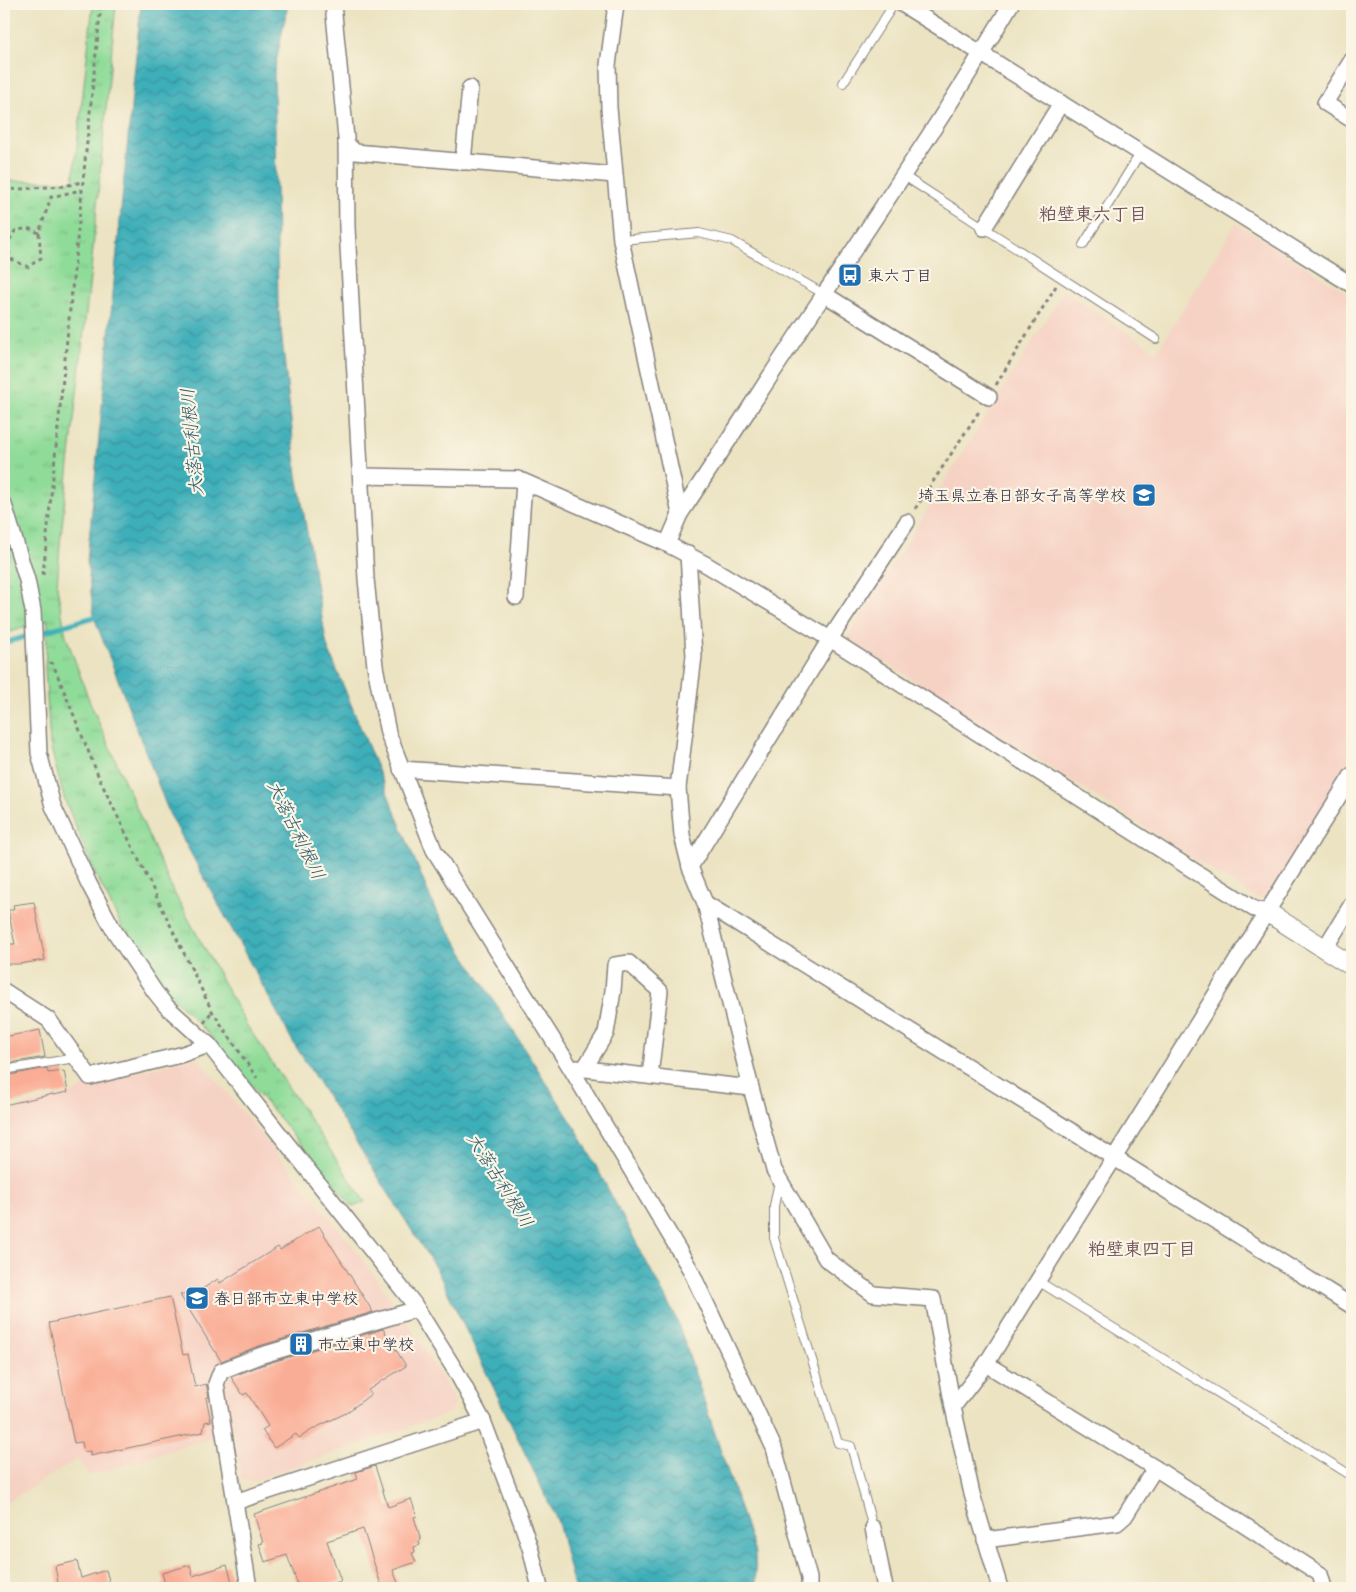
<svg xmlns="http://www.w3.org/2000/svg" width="1356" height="1592" viewBox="0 0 1356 1592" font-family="'Comic Neue','Klee One',sans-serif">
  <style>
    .built { fill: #f6d2c4 }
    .park { fill: url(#park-tufts); stroke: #587f6a }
    .water { fill: url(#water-waves); stroke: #30687a }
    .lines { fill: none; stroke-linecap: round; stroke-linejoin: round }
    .stream { stroke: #3eafb9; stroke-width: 5 }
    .building { fill: #faad96 }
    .service-casing { stroke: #86827e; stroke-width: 10 }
    .minor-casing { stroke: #86827e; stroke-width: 18 }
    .tertiary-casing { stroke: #86827e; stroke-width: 21 }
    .path { stroke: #86827e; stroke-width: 3; stroke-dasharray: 4 4; stroke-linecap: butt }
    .service { stroke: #fff; stroke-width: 8 }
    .minor { stroke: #fff; stroke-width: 15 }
    .tertiary { stroke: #fff; stroke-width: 19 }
    .labels { text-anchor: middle; stroke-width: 4.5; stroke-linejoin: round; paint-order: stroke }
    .poi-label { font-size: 16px; fill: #22223b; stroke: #fcf5e5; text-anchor: start }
    .neighbourhood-label { font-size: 18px; font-weight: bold; fill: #6e535b; stroke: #fcf5e5 }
    .water-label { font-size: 18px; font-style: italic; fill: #2d5a6d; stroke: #fcf5e5 }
  </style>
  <defs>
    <pattern id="park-tufts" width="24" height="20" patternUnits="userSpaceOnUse" patternTransform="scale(1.25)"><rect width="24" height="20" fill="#8fdc99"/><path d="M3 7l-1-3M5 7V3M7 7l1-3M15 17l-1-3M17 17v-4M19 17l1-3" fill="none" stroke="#7bbc85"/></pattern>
    <pattern id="water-waves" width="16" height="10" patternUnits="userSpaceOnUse" patternTransform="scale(1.25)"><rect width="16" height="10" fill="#3eafb9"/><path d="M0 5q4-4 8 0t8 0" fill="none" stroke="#348e98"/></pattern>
  </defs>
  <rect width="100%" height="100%" fill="#fcf5e5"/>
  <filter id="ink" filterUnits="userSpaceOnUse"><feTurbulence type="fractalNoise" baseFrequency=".02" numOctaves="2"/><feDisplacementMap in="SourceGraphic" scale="10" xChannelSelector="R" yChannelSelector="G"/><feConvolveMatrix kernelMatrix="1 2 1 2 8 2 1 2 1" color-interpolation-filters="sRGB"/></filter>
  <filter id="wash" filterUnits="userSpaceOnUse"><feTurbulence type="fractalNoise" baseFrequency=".0096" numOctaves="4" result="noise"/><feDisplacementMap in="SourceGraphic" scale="20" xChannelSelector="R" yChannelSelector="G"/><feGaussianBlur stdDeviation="1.12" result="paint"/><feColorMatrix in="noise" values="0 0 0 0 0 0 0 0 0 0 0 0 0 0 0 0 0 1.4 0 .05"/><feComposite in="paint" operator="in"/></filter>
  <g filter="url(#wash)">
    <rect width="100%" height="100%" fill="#ebe3c1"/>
    <g class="built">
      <path d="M 1236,223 L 1352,296 L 1352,760 L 1267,898 L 1256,898 L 847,638 L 1064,291 L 1157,352 Z"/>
      <path d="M 197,1057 L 357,1251 L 422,1345 L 455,1402 L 450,1413 L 250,1482 L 241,1479 L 234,1431 L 89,1476 L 77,1459 L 4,1504 L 4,1119 L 22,1106 L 75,1092 L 86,1085 Z"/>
    </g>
    <path class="park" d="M 93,4 L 116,4 L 91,269 L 60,544 L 57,587 L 66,636 L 89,700 L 172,889 L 246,1024 L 365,1202 L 353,1207 L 208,1033 L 168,993 L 126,935 L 94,871 L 64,798 L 50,745 L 45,668 L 48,620 L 4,634 L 4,181 L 73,181 Z"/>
    <path class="water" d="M 141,4 L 288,4 L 274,72 L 278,303 L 297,475 L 327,646 L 435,909 L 578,1132 L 677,1320 L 755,1553 L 756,1588 L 574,1588 L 558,1522 L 438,1272 L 293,1042 L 169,813 L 94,617 L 87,561 Z"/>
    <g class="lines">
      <path class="stream" d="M 4,643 L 94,617 L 97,612"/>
    </g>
    <g id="blocks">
      <g class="building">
        <path d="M 34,902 L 45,960 L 19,964 L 4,964 L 4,944 L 15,944 L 8,910 L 14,910 L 13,905 Z"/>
        <path d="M 40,1030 L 45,1057 L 4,1064 L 4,1037 Z"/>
        <path d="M 47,1068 L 48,1073 L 64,1071 L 68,1092 L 53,1095 L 53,1094 L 4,1105 L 4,1076 Z"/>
        <path d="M 319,1226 L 373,1312 L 256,1347 L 221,1361 L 180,1295 L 199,1291 L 218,1279 L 220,1283 L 278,1247 L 280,1250 Z"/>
        <path d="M 170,1297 L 183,1355 L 188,1354 L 195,1387 L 206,1384 L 209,1397 L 206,1398 L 211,1421 L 205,1422 L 203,1432 L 90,1456 L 90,1451 L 84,1452 L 82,1442 L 74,1443 L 49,1323 Z"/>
        <path d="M 383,1329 L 406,1366 L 368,1390 L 371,1394 L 346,1413 L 315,1428 L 299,1438 L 296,1434 L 274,1448 L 262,1430 L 268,1426 L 247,1393 L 243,1395 L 231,1377 L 262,1365 Z"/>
        <path d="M 375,1466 L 388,1507 L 411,1499 L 417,1516 L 414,1517 L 421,1540 L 419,1541 L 420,1545 L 414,1547 L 415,1552 L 412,1553 L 416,1562 L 393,1570 L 400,1588 L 382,1588 L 363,1529 L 327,1541 L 341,1581 L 320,1588 L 299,1588 L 287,1555 L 265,1562 L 259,1544 L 263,1543 L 254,1514 L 358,1479 L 356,1472 Z"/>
        <path d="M 77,1561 L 81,1578 L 106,1570 L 111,1588 L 59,1588 L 55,1566 Z"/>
        <path d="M 190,1565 L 193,1576 L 227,1565 L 234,1588 L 163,1588 L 162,1585 L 165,1584 L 162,1573 Z"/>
      </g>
    </g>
  </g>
  <g filter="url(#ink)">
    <use href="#blocks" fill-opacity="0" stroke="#86827e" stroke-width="1"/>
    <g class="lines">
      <g class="service-casing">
        <g id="service">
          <path d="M 843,83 L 894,4"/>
          <path d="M 904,176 L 1156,339"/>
          <path d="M 621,240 L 699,233 L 732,241 L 824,294"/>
          <path d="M 1083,245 L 1141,152"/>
          <path d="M 4,1070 L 75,1058"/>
          <path d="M 779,1181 L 774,1206 L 774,1238 L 838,1443 L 851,1446 L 873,1528"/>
          <path d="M 1038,1281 L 1352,1476"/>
        </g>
      </g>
      <g class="minor-casing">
        <g id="minor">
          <path d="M 333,4 L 346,138 L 347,228 L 366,579 L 375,666 L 388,733 L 434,850 L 570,1067 L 690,1269 L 774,1448 L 809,1578 L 809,1588"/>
          <path d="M 616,4 L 608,65 L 609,108 L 621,240 L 680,514"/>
          <path d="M 902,4 L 1352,285"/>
          <path d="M 1352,60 L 1325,103 L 1352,120"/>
          <path d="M 346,143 L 355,152 L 614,175"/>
          <path d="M 463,162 L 470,88"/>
          <path d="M 984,228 L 1061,103"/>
          <path d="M 824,294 L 989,397"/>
          <path d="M 361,476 L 518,479 L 667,544 L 707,565 L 830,639 L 1254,909 L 1267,912"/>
          <path d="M 4,505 L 27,580 L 33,611 L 39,753 L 53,806 L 89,884 L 113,929 L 155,992 L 167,1007 L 209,1045 L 414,1304 L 457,1373 L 483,1421 L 521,1521 L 531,1551 L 540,1588"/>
          <path d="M 667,544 L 680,514 C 729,441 776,366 825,293 C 889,197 953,102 1011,4"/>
          <path d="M 688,554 L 694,656 L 678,788 L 682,835 L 690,867 L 705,903 L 751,1088 L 774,1170 L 826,1259 L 873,1294 L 933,1299 L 953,1407 L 972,1494 L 1000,1588"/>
          <path d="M 516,597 L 524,482"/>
          <path d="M 401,769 L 678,788"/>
          <path d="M 690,867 L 830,639 L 907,522"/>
          <path d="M 705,903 L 1352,1306"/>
          <path d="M 1325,948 L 1352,904"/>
          <path d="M 4,991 L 49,1020 L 90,1077 L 180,1055 L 209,1045"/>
          <path d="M 577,1068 L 751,1088"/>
          <path d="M 584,1069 L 606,1033 L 613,991 L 615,965 L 629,963 L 660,991 L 650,1076"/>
          <path d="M 986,1364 L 1155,1468 L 1320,1574 L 1324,1588"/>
          <path d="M 953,1407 L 986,1364 L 1352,775"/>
          <path d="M 235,1502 L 483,1421"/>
          <path d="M 873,1528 L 885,1588"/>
          <path d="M 985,1540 L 1117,1523 L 1125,1516 L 1155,1468"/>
          <path d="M 249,1588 L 216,1384 L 221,1371 L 259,1356 L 417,1309"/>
        </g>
      </g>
      <g class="tertiary-casing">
        <path id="tertiary" d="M 1267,912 L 1352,966"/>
      </g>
      <g class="path">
        <path d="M 4,190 L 64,186 L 82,182"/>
        <path d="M 39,233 L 28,228 L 15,231 L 7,244 L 11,259 L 28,267 L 41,258 L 39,233 L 51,197 L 81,190"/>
        <path d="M 996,385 L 1056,286"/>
        <path d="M 915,509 L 980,410"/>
        <path d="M 43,575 L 101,4"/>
        <path d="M 50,662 L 53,664 L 100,780 L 212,1011 L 257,1078"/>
        <path d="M 204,1023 L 212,1011"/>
      </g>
      <use href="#service" class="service"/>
      <use href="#minor" class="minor"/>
      <use href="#tertiary" class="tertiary"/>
    </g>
  </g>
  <defs>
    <g id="bus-square" transform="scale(1.25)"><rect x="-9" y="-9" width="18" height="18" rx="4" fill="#1f6fb2" stroke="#fcf5e5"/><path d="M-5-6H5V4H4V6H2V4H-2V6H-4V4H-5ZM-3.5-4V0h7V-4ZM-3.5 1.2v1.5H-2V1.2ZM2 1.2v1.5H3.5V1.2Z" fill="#fff"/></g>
    <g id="school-square" transform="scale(1.25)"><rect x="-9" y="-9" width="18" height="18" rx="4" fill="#1f6fb2" stroke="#fcf5e5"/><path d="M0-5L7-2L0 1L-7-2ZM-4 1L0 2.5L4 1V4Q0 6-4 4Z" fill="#fff"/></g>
    <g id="building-square" transform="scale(1.25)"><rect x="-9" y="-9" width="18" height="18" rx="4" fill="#1f6fb2" stroke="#fcf5e5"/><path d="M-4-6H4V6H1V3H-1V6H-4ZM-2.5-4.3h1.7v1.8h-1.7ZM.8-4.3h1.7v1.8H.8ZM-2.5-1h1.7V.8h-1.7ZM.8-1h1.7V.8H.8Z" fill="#fff"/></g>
  </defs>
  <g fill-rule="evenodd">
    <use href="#bus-square" x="850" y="275"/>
    <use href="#school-square" x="1144" y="495"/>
    <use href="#school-square" x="197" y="1298"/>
    <use href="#building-square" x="301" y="1344"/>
  </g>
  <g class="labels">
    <g class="poi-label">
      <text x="868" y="281">東六丁目</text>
      <text x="1126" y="501" text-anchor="end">埼玉県立春日部女子高等学校</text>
      <text x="214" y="1304">春日部市立東中学校</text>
      <text x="318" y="1350">市立東中学校</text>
    </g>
    <g class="neighbourhood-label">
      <text x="1093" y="220">粕壁東六丁目</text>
      <text x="1142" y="1255">粕壁東四丁目</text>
    </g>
    <g class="water-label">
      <text transform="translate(192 442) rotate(-95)" y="6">大落古利根川</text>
      <text transform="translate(296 830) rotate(64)" y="6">大落古利根川</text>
      <text transform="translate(500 1180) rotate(58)" y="6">大落古利根川</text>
    </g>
  </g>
  <rect width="1356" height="1592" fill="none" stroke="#fcf5e5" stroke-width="20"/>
</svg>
